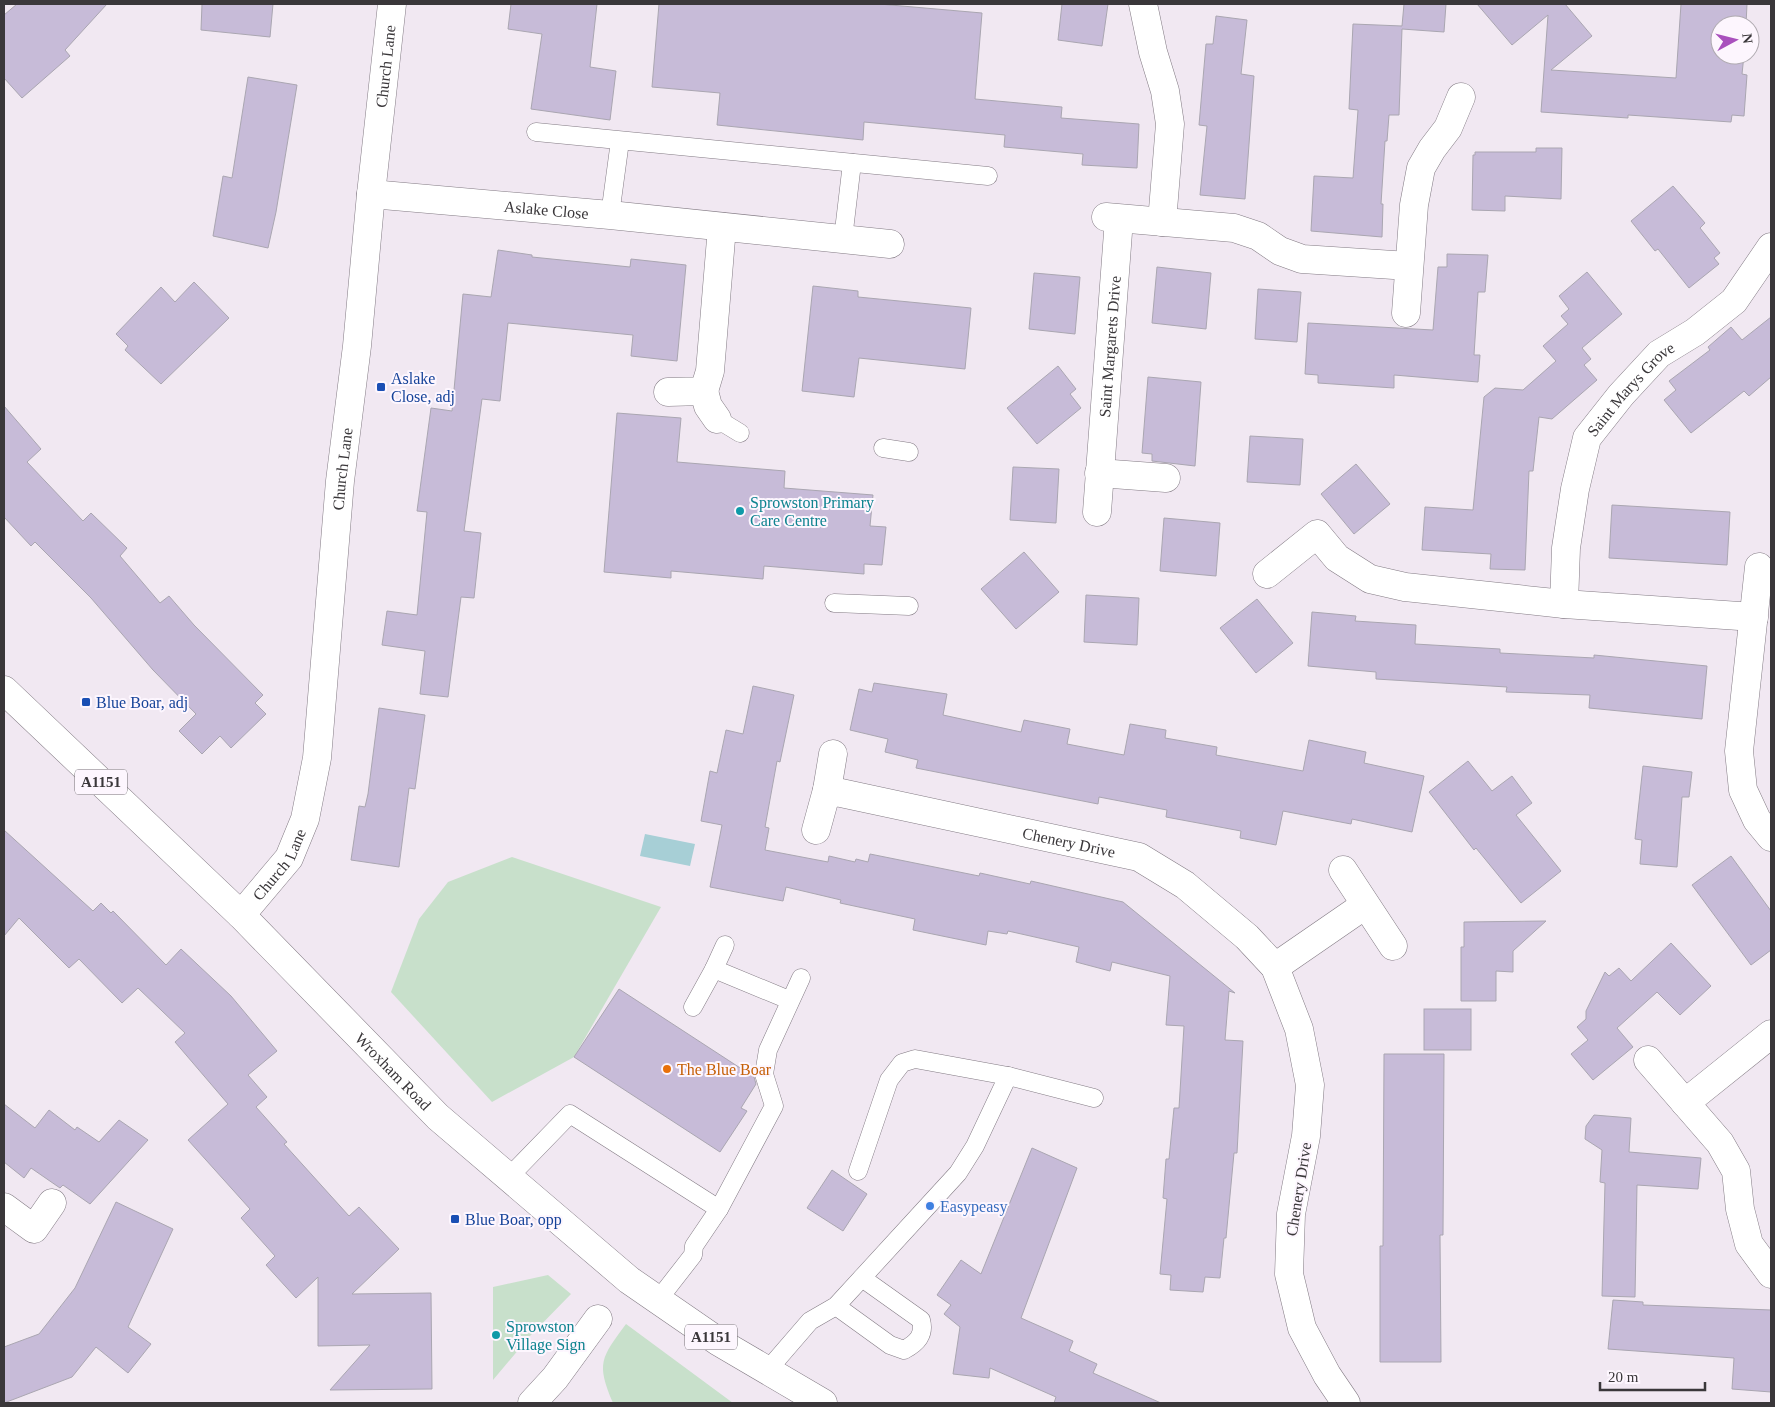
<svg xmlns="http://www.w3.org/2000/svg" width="1775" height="1407" viewBox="0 0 1775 1407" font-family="Georgia,serif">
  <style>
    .green { fill: #c8e0cb }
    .water { fill: #a7cfd6 }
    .building { fill: #c7bbd8; stroke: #aaa6b1 }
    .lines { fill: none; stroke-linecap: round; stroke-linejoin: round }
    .service-casing { stroke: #837b84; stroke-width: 19 }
    .minor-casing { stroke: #837b84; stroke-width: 29 }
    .tertiary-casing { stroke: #837b84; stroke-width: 29 }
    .primary-casing { stroke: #837b84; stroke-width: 29 }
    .service { stroke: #fff; stroke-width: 18 }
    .minor { stroke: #fff; stroke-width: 28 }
    .tertiary { stroke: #fff; stroke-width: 28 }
    .primary { stroke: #fff; stroke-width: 28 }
    .transit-dot { fill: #1a4fb4; stroke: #fdf6fe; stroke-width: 2 }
    .culture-dot { fill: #0f9aa8; stroke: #fdf6fe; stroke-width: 2 }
    .food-dot { fill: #e8710a; stroke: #fdf6fe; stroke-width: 2 }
    .shop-dot { fill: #3f7fe0; stroke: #fdf6fe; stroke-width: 2 }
    .labels { text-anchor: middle; stroke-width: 4; stroke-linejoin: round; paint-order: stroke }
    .shield { fill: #fdf6fe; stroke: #747075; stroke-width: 1 }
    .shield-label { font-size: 15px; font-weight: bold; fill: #3a373a }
    .street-label { font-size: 16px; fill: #3a373a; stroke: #fdf6fe }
    .transit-label { font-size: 16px; fill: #164399; stroke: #fdf6fe; text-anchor: start }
    .culture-label { font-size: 16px; fill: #0d838f; stroke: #fdf6fe; text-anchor: start }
    .food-label { font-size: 16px; fill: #c56008; stroke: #fdf6fe; text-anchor: start }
    .shop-label { font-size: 16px; fill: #366cbe; stroke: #fdf6fe; text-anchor: start }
  </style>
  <rect width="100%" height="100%" fill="#f1e8f2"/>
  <g class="green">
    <path d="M 512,857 L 661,907 L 574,1057 L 492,1102 L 391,992 L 419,919 L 448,882 Z"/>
    <path d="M 548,1275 L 571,1294 L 530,1336 L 493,1380 L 493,1287 Z"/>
    <path d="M 626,1324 L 733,1403 L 613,1403 C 596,1363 601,1358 626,1324 Z"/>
  </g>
  <path class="water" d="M 645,834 L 695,844 L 690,866 L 640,856 Z"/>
  <g class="building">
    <path d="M 17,4 L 107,4 L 65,50 L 70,56 L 22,98 L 4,78 L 4,15 Z"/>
    <path d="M 202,4 L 273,4 L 270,37 L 201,30 Z"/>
    <path d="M 511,4 L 597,4 L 590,67 L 616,71 L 610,120 L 531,109 L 542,34 L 508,29 Z"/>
    <path d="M 659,4 L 879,4 L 982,13 L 975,99 L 1062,107 L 1061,118 L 1139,124 L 1137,168 L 1082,165 L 1083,154 L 1004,147 L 1005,135 L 864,122 L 863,140 L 717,125 L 720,93 L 652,87 Z"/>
    <path d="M 1062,4 L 1108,4 L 1102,46 L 1058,40 Z"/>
    <path d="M 1404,4 L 1446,4 L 1444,32 L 1402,29 L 1399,115 L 1389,115 L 1387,141 L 1385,141 L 1381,204 L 1383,204 L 1382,237 L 1311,231 L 1314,176 L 1353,178 L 1358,110 L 1349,109 L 1353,24 L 1402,26 Z"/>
    <path d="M 1477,4 L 1565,4 L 1592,36 L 1551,70 L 1676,78 L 1681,4 L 1747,4 L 1746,25 L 1720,25 L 1720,55 L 1744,55 L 1742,74 L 1747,75 L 1744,116 L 1732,115 L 1731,122 L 1628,115 L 1628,118 L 1541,112 L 1548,15 L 1512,45 Z"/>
    <path d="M 1216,16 L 1247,20 L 1241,74 L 1254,76 L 1245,199 L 1200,195 L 1207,126 L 1199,125 L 1206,44 L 1213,44 Z"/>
    <path d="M 248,77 L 297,85 L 276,212 L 268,248 L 213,236 L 223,176 L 232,178 Z"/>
    <path d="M 1536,148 L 1562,148 L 1561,199 L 1505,196 L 1505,211 L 1472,210 L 1473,155 L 1475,155 L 1475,152 L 1536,152 Z"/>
    <path d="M 1673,186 L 1705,223 L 1700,228 L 1720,253 L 1714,258 L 1719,264 L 1689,288 L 1658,249 L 1655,251 L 1631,221 Z"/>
    <path d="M 498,250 L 532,255 L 532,257 L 630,267 L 631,259 L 686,265 L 677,361 L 631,356 L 633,335 L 508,323 L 500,401 L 482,399 L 464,531 L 481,533 L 474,598 L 461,597 L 448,697 L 420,694 L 425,651 L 382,645 L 387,611 L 417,615 L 427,512 L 417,511 L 431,408 L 452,411 L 463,294 L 491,297 Z"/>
    <path d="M 1447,254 L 1488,255 L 1485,292 L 1478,292 L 1474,355 L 1480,355 L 1478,382 L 1394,375 L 1394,388 L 1318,383 L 1318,375 L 1305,374 L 1308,323 L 1433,330 L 1438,267 L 1447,267 Z"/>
    <path d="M 1157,267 L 1211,273 L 1206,329 L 1152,323 Z"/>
    <path d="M 1587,272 L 1622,314 L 1582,348 L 1591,359 L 1584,365 L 1597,380 L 1552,419 L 1539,417 L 1533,471 L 1529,471 L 1525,570 L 1490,569 L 1491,554 L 1422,550 L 1425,507 L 1473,510 L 1484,397 L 1495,388 L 1523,390 L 1556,361 L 1543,346 L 1568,324 L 1561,316 L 1569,309 L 1559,296 Z"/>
    <path d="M 1034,273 L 1080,277 L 1075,334 L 1029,329 Z"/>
    <path d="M 194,282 L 229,318 L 161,384 L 125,350 L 128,346 L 116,334 L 161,287 L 175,302 Z"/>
    <path d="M 813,286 L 858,291 L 858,297 L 971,308 L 965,369 L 859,358 L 854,397 L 802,391 Z"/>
    <path d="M 1258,289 L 1301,292 L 1297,342 L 1255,339 Z"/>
    <path d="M 1771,317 L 1771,377 L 1749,396 L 1744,391 L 1691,433 L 1664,400 L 1676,390 L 1669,381 L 1710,350 L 1708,347 L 1731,327 L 1742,340 Z"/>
    <path d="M 1058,366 L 1076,389 L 1070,394 L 1081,408 L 1037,444 L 1007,408 Z"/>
    <path d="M 1148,377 L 1201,382 L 1195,466 L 1152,461 L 1152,454 L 1142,453 Z"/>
    <path d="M 4,406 L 41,449 L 27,462 L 83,521 L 91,513 L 127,548 L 120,556 L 160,603 L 169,596 L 194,625 L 263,695 L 255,703 L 266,714 L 231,748 L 220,736 L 202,754 L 179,731 L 196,714 L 153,670 L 91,598 L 35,542 L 31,546 L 4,517 Z"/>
    <path d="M 617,413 L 681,418 L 677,462 L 785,471 L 784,488 L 873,495 L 870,526 L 886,527 L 882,565 L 864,564 L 864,574 L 764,566 L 763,579 L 671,571 L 671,578 L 604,572 Z"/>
    <path d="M 1250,436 L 1303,439 L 1300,485 L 1247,482 Z"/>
    <path d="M 1356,464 L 1390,504 L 1354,534 L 1321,494 Z"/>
    <path d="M 1013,467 L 1059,469 L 1056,523 L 1010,520 Z"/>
    <path d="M 1612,505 L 1730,512 L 1727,565 L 1609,558 Z"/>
    <path d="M 1164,518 L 1220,523 L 1216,576 L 1160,571 Z"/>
    <path d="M 1024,552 L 1059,592 L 1016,629 L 981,589 Z"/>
    <path d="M 1086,595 L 1139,598 L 1137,645 L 1084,642 Z"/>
    <path d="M 1257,599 L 1293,643 L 1256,673 L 1220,628 Z"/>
    <path d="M 1312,612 L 1356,616 L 1355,621 L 1416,625 L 1415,644 L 1500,649 L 1500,653 L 1594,658 L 1594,655 L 1707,666 L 1702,719 L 1589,708 L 1590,695 L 1506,692 L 1507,687 L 1376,679 L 1376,672 L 1308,666 Z"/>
    <path d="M 874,683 L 947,694 L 943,715 L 1021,732 L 1024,720 L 1070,729 L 1067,744 L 1124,755 L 1130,724 L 1166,730 L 1165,738 L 1217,747 L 1216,755 L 1303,771 L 1309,740 L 1366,752 L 1364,763 L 1424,776 L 1412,832 L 1352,819 L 1351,824 L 1283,811 L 1276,845 L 1240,838 L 1241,831 L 1166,817 L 1167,810 L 1099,797 L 1098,804 L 916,768 L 918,760 L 885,752 L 888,739 L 850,730 L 859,689 L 872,692 Z"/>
    <path d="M 753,686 L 794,695 L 780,762 L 777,761 L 765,827 L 769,828 L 765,850 L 828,862 L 829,856 L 855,862 L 856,859 L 868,862 L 870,854 L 979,876 L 980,873 L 1030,884 L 1031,881 L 1123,902 L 1235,993 L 1229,991 L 1225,1040 L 1243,1041 L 1237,1153 L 1234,1153 L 1226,1238 L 1224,1238 L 1220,1278 L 1205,1277 L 1203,1292 L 1170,1290 L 1171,1275 L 1160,1274 L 1167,1199 L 1163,1198 L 1166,1159 L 1169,1159 L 1174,1108 L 1179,1108 L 1184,1026 L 1166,1025 L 1170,976 L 1112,962 L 1110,971 L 1076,962 L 1079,947 L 1008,931 L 1007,934 L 988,931 L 986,945 L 913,930 L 915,919 L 840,903 L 841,900 L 786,887 L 783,901 L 710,887 L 722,825 L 701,821 L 710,771 L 717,773 L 726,730 L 743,734 Z"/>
    <path d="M 379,708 L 425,715 L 415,789 L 409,788 L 399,867 L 351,860 L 359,806 L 365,807 L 368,794 Z"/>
    <path d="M 1468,761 L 1492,791 L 1512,776 L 1532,803 L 1516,815 L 1561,871 L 1521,903 L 1476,848 L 1474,850 L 1429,792 Z"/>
    <path d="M 1643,766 L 1692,772 L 1689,797 L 1682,797 L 1677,867 L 1640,864 L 1642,840 L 1635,839 Z"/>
    <path d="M 4,830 L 93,911 L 101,903 L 111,913 L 113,911 L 166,965 L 181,949 L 231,996 L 277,1051 L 248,1075 L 267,1097 L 256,1107 L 287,1142 L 284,1144 L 349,1216 L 359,1207 L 399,1249 L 352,1294 L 431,1293 L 432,1389 L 330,1390 L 370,1345 L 318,1346 L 318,1277 L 296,1298 L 266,1265 L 275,1256 L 241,1218 L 250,1209 L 188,1140 L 228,1104 L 175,1042 L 185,1033 L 138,988 L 122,1003 L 79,959 L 69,968 L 19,918 L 4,936 Z"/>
    <path d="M 1731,856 L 1771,911 L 1771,950 L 1751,965 L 1692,885 Z"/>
    <path d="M 1546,921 L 1513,951 L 1513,972 L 1496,971 L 1496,1001 L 1461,1001 L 1461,947 L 1464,947 L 1464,922 Z"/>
    <path d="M 1671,943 L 1711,986 L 1680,1015 L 1657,992 L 1617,1028 L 1633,1047 L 1593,1080 L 1571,1054 L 1588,1040 L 1577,1027 L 1586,1019 L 1586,1011 L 1605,972 L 1609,976 L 1619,968 L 1631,981 Z"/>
    <path d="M 619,989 L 754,1077 L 756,1084 L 741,1108 L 747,1111 L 720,1152 L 574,1057 Z"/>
    <rect x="1424" y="1009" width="47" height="41"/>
    <path d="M 1384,1054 L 1444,1054 L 1443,1235 L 1440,1235 L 1441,1362 L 1380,1362 L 1380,1246 L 1383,1246 Z"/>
    <path d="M 4,1104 L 35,1128 L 49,1110 L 75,1130 L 77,1127 L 99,1142 L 119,1120 L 148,1140 L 90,1204 L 63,1185 L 60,1188 L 31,1168 L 24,1178 L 4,1162 Z"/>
    <path d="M 1594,1115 L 1631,1118 L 1629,1152 L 1701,1158 L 1698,1189 L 1637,1185 L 1635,1297 L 1602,1296 L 1605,1183 L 1600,1182 L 1602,1150 L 1585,1139 L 1586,1126 Z"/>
    <path d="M 1032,1148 L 1077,1168 L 1021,1318 L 1073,1341 L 1069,1351 L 1097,1364 L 1093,1373 L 1161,1403 L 1054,1403 L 1056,1397 L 990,1368 L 989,1378 L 953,1374 L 960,1327 L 944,1314 L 951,1305 L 937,1295 L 961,1260 L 981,1274 Z"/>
    <path d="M 832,1170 L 867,1194 L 843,1231 L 807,1208 Z"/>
    <path d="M 116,1202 L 173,1229 L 128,1327 L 151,1344 L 128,1373 L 96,1347 L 72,1377 L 4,1403 L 4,1347 L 39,1334 L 75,1288 Z"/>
    <path d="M 1613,1300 L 1643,1302 L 1643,1305 L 1771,1310 L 1771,1392 L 1732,1389 L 1734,1358 L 1608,1349 Z"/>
  </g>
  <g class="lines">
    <g class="service-casing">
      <g id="service">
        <path d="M 536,132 L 988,176"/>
        <path d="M 610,215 L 620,141"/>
        <path d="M 843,239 L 852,163"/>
        <path d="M 717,419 L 740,433"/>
        <path d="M 883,448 L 909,452"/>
        <path d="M 834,603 L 909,606"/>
        <path d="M 714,969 L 725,945"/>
        <path d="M 693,1007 L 714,969 L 789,1000"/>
        <path d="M 858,1171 L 889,1080 L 902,1063 L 915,1059 L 1008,1076 L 1094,1098"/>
        <path d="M 508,1178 L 570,1114 L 719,1209 L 694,1246 L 693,1255 L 658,1300"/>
        <path d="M 719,1209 L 774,1106 L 764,1074 L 768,1050 L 801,978"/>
        <path d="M 836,1306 L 890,1345 L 904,1350 C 917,1343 925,1335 921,1320 L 862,1278"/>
        <path d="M 766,1372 L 810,1321 L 836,1306 L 958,1173 L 975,1146 L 1008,1076"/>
      </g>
    </g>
    <g class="minor-casing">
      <g id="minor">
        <path d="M 1143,4 L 1153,52 L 1165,91 L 1170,124 L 1162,222"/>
        <path id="s1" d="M 371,194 L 610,215 L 890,244"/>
        <path d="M 1106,217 L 1234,228 L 1258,236 L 1280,251 L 1302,259 L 1409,266"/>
        <path d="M 1406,313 L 1414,205 L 1421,168 L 1432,149 L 1448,128 L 1461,97"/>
        <path d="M 704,391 L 708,406 L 717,419"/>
        <path d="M 668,392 L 704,391 L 710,371 L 722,227"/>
        <path d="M 1099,473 L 1166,478"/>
        <path id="s2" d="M 1097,512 L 1119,219"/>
        <path d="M 1759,567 L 1739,751 L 1743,790 L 1757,820 L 1771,837"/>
        <path d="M 1267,574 L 1317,534 L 1337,558 L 1370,579 L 1405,587 L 1564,604 L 1754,617"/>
        <path id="s3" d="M 1564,604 L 1566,548 L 1575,489 L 1587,438 L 1621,395 L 1659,354 L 1695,332 L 1734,301 L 1771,247"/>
        <path d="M 827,790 L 833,754"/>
        <path id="s4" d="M 816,830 L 827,790 L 1139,857 L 1185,885 L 1247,937 L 1275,967 L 1299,1029 L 1310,1085 L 1306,1136 L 1291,1214 L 1289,1274 L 1302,1328 L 1327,1375 L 1346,1403"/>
        <path d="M 1343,870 L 1393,946"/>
        <path d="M 1275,967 L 1365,905"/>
        <path d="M 1648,1060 L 1720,1143 L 1736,1171 L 1740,1209 L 1749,1244 L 1771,1274"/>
        <path d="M 1685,1103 L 1771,1034"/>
        <path d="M 4,1207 L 34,1229 L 52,1203"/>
        <path d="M 532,1403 L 555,1378 L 598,1319"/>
      </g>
    </g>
    <g class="tertiary-casing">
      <g id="tertiary">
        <path id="s5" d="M 241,915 L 289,858 L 305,819 L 317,758 L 340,481 L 357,346 L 371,194 L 392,4"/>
      </g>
    </g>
    <g class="primary-casing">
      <g id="primary">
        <path id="s6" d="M 4,690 L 241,915 L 438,1117 L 629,1280 L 719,1342 L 823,1403"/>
      </g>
    </g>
    <use href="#service" class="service"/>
    <use href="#minor" class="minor"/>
    <use href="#tertiary" class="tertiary"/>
    <use href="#primary" class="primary"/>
  </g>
  <g class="transit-dot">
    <rect x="376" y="382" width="10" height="10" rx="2.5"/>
    <rect x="81" y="697" width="10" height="10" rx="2.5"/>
    <rect x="450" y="1214" width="10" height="10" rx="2.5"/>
  </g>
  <g class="culture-dot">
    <circle cx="740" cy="511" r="5"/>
    <circle cx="496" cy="1335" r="5"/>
  </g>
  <circle class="food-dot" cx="667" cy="1069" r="5"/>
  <circle class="shop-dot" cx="930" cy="1206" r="5"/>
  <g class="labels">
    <g class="shield">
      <rect x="75" y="769.5" width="52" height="25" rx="4"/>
      <rect x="685" y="1324.5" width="52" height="25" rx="4"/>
    </g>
    <g class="shield-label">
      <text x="101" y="787">A1151</text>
      <text x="711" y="1342">A1151</text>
    </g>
    <g class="street-label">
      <text dy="6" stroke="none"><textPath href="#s5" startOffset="874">Church Lane</textPath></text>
      <text dy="6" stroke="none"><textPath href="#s1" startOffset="176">Aslake Close</textPath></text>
      <text dy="6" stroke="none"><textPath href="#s2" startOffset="166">Saint Margarets Drive</textPath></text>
      <text dy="6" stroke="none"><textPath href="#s3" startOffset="234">Saint Marys Grove</textPath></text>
      <text dy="6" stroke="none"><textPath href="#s5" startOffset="469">Church Lane</textPath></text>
      <text dy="6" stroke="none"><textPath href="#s4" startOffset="289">Chenery Drive</textPath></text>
      <text dy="6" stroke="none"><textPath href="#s5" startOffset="64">Church Lane</textPath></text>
      <text dy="6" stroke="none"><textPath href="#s6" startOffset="545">Wroxham Road</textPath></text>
      <text transform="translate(1298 1189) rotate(-81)" y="6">Chenery Drive</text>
    </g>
    <g class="transit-label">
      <text x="391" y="384">Aslake<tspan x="391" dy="18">Close, adj</tspan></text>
      <text x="96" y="708">Blue Boar, adj</text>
      <text x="465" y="1225">Blue Boar, opp</text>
    </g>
    <g class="culture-label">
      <text x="750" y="508">Sprowston Primary<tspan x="750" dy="18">Care Centre</tspan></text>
      <text x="506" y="1332">Sprowston<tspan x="506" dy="18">Village Sign</tspan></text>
    </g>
    <g class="food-label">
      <text x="677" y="1075">The Blue Boar</text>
    </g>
    <g class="shop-label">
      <text x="940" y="1212">Easypeasy</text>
    </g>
  </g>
  <rect width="1775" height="1407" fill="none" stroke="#3a373a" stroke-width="10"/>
  <g transform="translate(1735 40) rotate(83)"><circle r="24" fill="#fdf6fe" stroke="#afaab0"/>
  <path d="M0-4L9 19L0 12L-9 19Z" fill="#a950bd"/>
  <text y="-8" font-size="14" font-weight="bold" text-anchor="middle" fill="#3a373a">N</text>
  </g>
  <path d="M1600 1382v8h105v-8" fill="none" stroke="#3a373a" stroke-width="2.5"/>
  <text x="1608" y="1382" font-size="15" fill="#3a373a" stroke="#fdf6fe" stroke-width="4" paint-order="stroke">20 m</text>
</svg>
